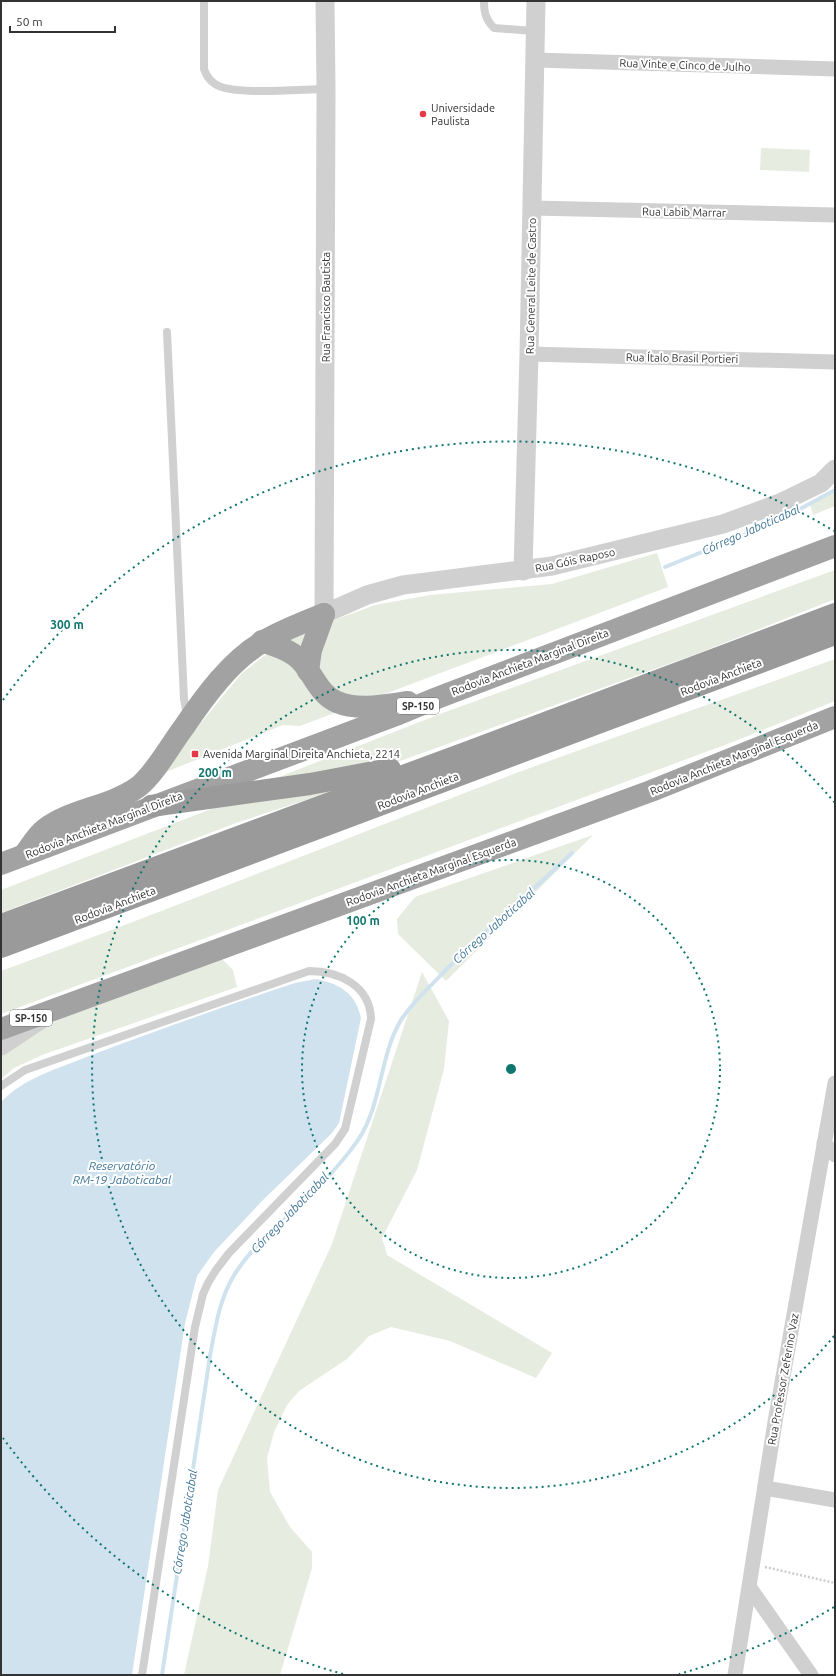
<svg xmlns="http://www.w3.org/2000/svg" width="836" height="1676" viewBox="0 0 836 1676" font-family="Ubuntu,sans-serif">
  <style>
    .green { fill: #e6ecdf }
    .water { fill: #cfe2ee }
    .lines { fill: none; stroke-linecap: round; stroke-linejoin: round }
    .stream { stroke: #cfe2ee; stroke-width: 4 }
    .path { stroke: #cdcdcd; stroke-width: 2.5; stroke-dasharray: 2 2; stroke-linecap: butt }
    .service { stroke: #d0d0d0; stroke-width: 8 }
    .minor { stroke: #d0d0d0; stroke-width: 15 }
    .tertiary { stroke: #d0d0d0; stroke-width: 19 }
    .trunk { stroke: #a2a2a2; stroke-width: 22 }
    .motorway { stroke: #9a9a9a; stroke-width: 22 }
    .ring { fill: none; stroke: #0f766e; stroke-width: 2; stroke-dasharray: 2 4 }
    .poi-dot { fill: #e63946; stroke: #fff; stroke-width: 1.5 }
    .labels { text-anchor: middle; stroke-width: 4; stroke-linejoin: round; paint-order: stroke }
    .shield { fill: #fff; stroke: #707070; stroke-width: 1 }
    .shield-label { font-size: 10px; font-weight: bold; fill: #333 }
    .street-label { font-size: 11px; fill: #333; stroke: #fff }
    .poi-label { font-size: 11px; fill: #333; stroke: #fff; text-anchor: start }
    .water-label { font-size: 12px; font-style: italic; fill: #3f7597; stroke: #fff }
    .centre { fill: #0f766e; stroke: #fff; stroke-width: 2 }
    .ring-label { font-size: 12px; text-anchor: middle; font-weight: bold; fill: #0f766e; stroke: #fff; stroke-width: 4; stroke-linejoin: round; paint-order: stroke }
  </style>
  <rect width="100%" height="100%" fill="#fff"/>
  <g class="green">
    <path d="M 761,148 L 810,150 L 809,172 L 760,170 Z"/>
    <path d="M 835,488 L 835,506 L 813,515 L 810,504 Z"/>
    <path d="M 657,553 L 668,587 L 300,726 L 283,725 L 166,772 L 195,730 L 242,673 L 289,637 L 375,605 L 430,595 L 552,584 Z"/>
    <path d="M 835,570 L 835,599 L 699,653 L 403,760 L 386,765 L 256,786 L 440,714 Z"/>
    <path d="M 835,659 L 835,701 L 738,740 L 1,1014 L 1,971 C 172,909 341,840 511,775 C 618,735 727,699 835,659 Z"/>
    <path d="M 351,785 L 236,823 L 1,913 L 1,890 L 219,806 Z"/>
    <path d="M 593,835 L 446,981 L 398,934 L 397,919 L 415,897 Z"/>
    <path d="M 222,959 L 233,970 L 237,987 L 42,1055 L 14,1068 L 1,1079 L 1,1055 L 59,1019 Z"/>
    <path d="M 422,972 L 449,1021 L 444,1069 L 417,1170 L 382,1238 L 387,1255 L 552,1353 L 536,1378 L 450,1341 L 391,1327 L 369,1336 L 347,1359 L 299,1391 L 287,1405 L 274,1432 L 267,1458 L 270,1492 L 290,1527 L 312,1552 L 312,1568 L 280,1675 L 184,1675 L 208,1566 L 218,1490 L 332,1244 Z"/>
  </g>
  <path class="water" d="M 316,979 C 341,984 356,994 361,1018 L 339,1123 L 332,1133 L 263,1200 L 214,1252 L 197,1276 L 185,1323 L 132,1675 L 1,1675 L 1,1102 C 24,1078 59,1068 89,1056 C 157,1030 226,1006 295,983 Z"/>
  <g class="lines">
    <g class="stream">
      <path d="M 665,567 L 776,522 L 835,490"/>
      <path d="M 162,1675 L 210,1356 C 215,1329 219,1301 233,1277 C 249,1250 273,1230 296,1209 C 318,1188 341,1165 358,1140 C 382,1105 379,1057 401,1020 C 412,1003 427,990 441,975 C 483,932 529,894 572,853"/>
    </g>
    <path class="path" d="M 765,1567 L 835,1583"/>
    <g class="service">
      <path d="M 204,1 L 204,69 C 206,75 209,80 215,84 C 232,96 302,89 326,89"/>
      <path d="M 484,1 C 484,13 486,20 494,28 L 535,31"/>
      <path d="M 167,332 L 184,699 L 187,716"/>
      <path d="M 1,1086 L 25,1070 L 309,971 C 338,971 370,985 371,1019 L 345,1129 L 335,1144 L 229,1253 L 216,1270 L 208,1283 L 203,1294 L 195,1327 L 142,1675"/>
    </g>
    <g class="minor">
      <path d="M 535,60 L 835,69"/>
      <path d="M 532,208 L 835,215"/>
      <path d="M 529,354 L 835,362"/>
      <path d="M 824,1143 L 835,1155"/>
      <path d="M 765,1488 L 835,1500"/>
      <path d="M 750,1588 L 811,1675"/>
      <path d="M 735,1675 L 775,1422 L 835,1083"/>
    </g>
    <g class="tertiary">
      <path d="M 325,1 L 326,89 L 324,614 L 367,595 L 403,585 L 552,566 L 723,524 L 780,503 L 821,483 L 835,469"/>
      <path d="M 523,571 L 529,354 L 536,1"/>
      <path d="M 1,1046 L 40,1020"/>
    </g>
    <g class="trunk">
      <path d="M 262,641 C 275,646 289,649 299,659 C 313,672 318,694 337,702 C 358,711 386,705 408,702"/>
      <path d="M 308,671 L 311,650 L 324,614"/>
      <path d="M 24,855 C 31,846 36,836 45,829 C 71,809 110,807 138,787 C 155,774 171,744 184,727 C 205,696 231,660 264,641 C 283,630 304,622 324,614"/>
      <path d="M 1,864 L 396,715 L 437,698 L 835,546"/>
      <path d="M 1,1029 L 651,791 L 835,717"/>
    </g>
    <g class="motorway">
      <path d="M 151,806 L 310,784 L 390,769"/>
      <path d="M 1,925 L 468,752 L 835,614"/>
      <path d="M 1,947 L 835,634"/>
    </g>
  </g>
  <g class="ring">
    <circle cx="511" cy="1069" r="209"/>
    <path d="M834 1336A419 419 0 1 1 834 802"/>
    <path d="M834 1607A628 628 0 0 1 679 1674M343 1674A628 628 0 0 1 3 1438M3 700A628 628 0 0 1 834 531"/>
  </g>
  <g class="poi-dot">
    <circle cx="423" cy="114" r="4"/>
    <rect x="191" y="750" width="8" height="8" rx="2"/>
  </g>
  <g class="labels">
    <g class="shield">
      <rect x="397" y="698" width="42" height="16" rx="3"/>
      <rect x="10" y="1010" width="42" height="16" rx="3"/>
    </g>
    <g class="shield-label">
      <text x="418" y="710">SP-150</text>
      <text x="31" y="1022">SP-150</text>
    </g>
    <g class="street-label">
      <text transform="translate(685 65) rotate(2)" y="4">Rua Vinte e Cinco de Julho</text>
      <text transform="translate(684 212) rotate(1)" y="4">Rua Labib Marrar</text>
      <text transform="translate(531 286) rotate(-89)" y="4">Rua General Leite de Castro</text>
      <text transform="translate(326 307) rotate(-90)" y="4">Rua Francisco Bautista</text>
      <text transform="translate(682 358) rotate(1)" y="4">Rua Ítalo Brasil Portieri</text>
      <text transform="translate(575 560) rotate(-12)" y="4">Rua Góis Raposo</text>
      <text transform="translate(530 662) rotate(-21)" y="4">Rodovia Anchieta Marginal Direita</text>
      <text transform="translate(721 677) rotate(-21)" y="4">Rodovia Anchieta</text>
      <text transform="translate(734 758) rotate(-22)" y="4">Rodovia Anchieta Marginal Esquerda</text>
      <text transform="translate(418 791) rotate(-21)" y="4">Rodovia Anchieta</text>
      <text transform="translate(104 825) rotate(-21)" y="4">Rodovia Anchieta Marginal Direita</text>
      <text transform="translate(431 872) rotate(-20)" y="4">Rodovia Anchieta Marginal Esquerda</text>
      <text transform="translate(115 905) rotate(-21)" y="4">Rodovia Anchieta</text>
      <text transform="translate(783 1379) rotate(-80)" y="4">Rua Professor Zeferino Vaz</text>
    </g>
    <g class="poi-label">
      <text x="431" y="112">Universidade<tspan x="431" dy="13">Paulista</tspan></text>
      <text x="203" y="758">Avenida Marginal Direita Anchieta, 2214</text>
    </g>
    <g class="water-label">
      <text transform="translate(751 530) rotate(-24)" y="4">Córrego Jaboticabal</text>
      <text transform="translate(494 926) rotate(-42)" y="4">Córrego Jaboticabal</text>
      <text x="122" y="1170">Reservatório<tspan x="122" dy="14">RM-19 Jaboticabal</tspan></text>
      <text transform="translate(290 1213) rotate(-46)" y="4">Córrego Jaboticabal</text>
      <text transform="translate(185 1522) rotate(-81)" y="4">Córrego Jaboticabal</text>
    </g>
  </g>
  <circle cx="511" cy="1069" r="6" class="centre"/>
  <g class="ring-label">
    <text x="67" y="629">300 m</text>
    <text x="215" y="777">200 m</text>
    <text x="363" y="925">100 m</text>
  </g>
  <rect width="836" height="1676" fill="none" stroke="#333333" stroke-width="4"/>
  <path d="M10 26v6h105v-6" fill="none" stroke="#333333" stroke-width="2"/>
  <text x="16" y="26" font-size="12" fill="#333333" stroke="#ffffff" stroke-width="3" paint-order="stroke">50 m</text>
</svg>
